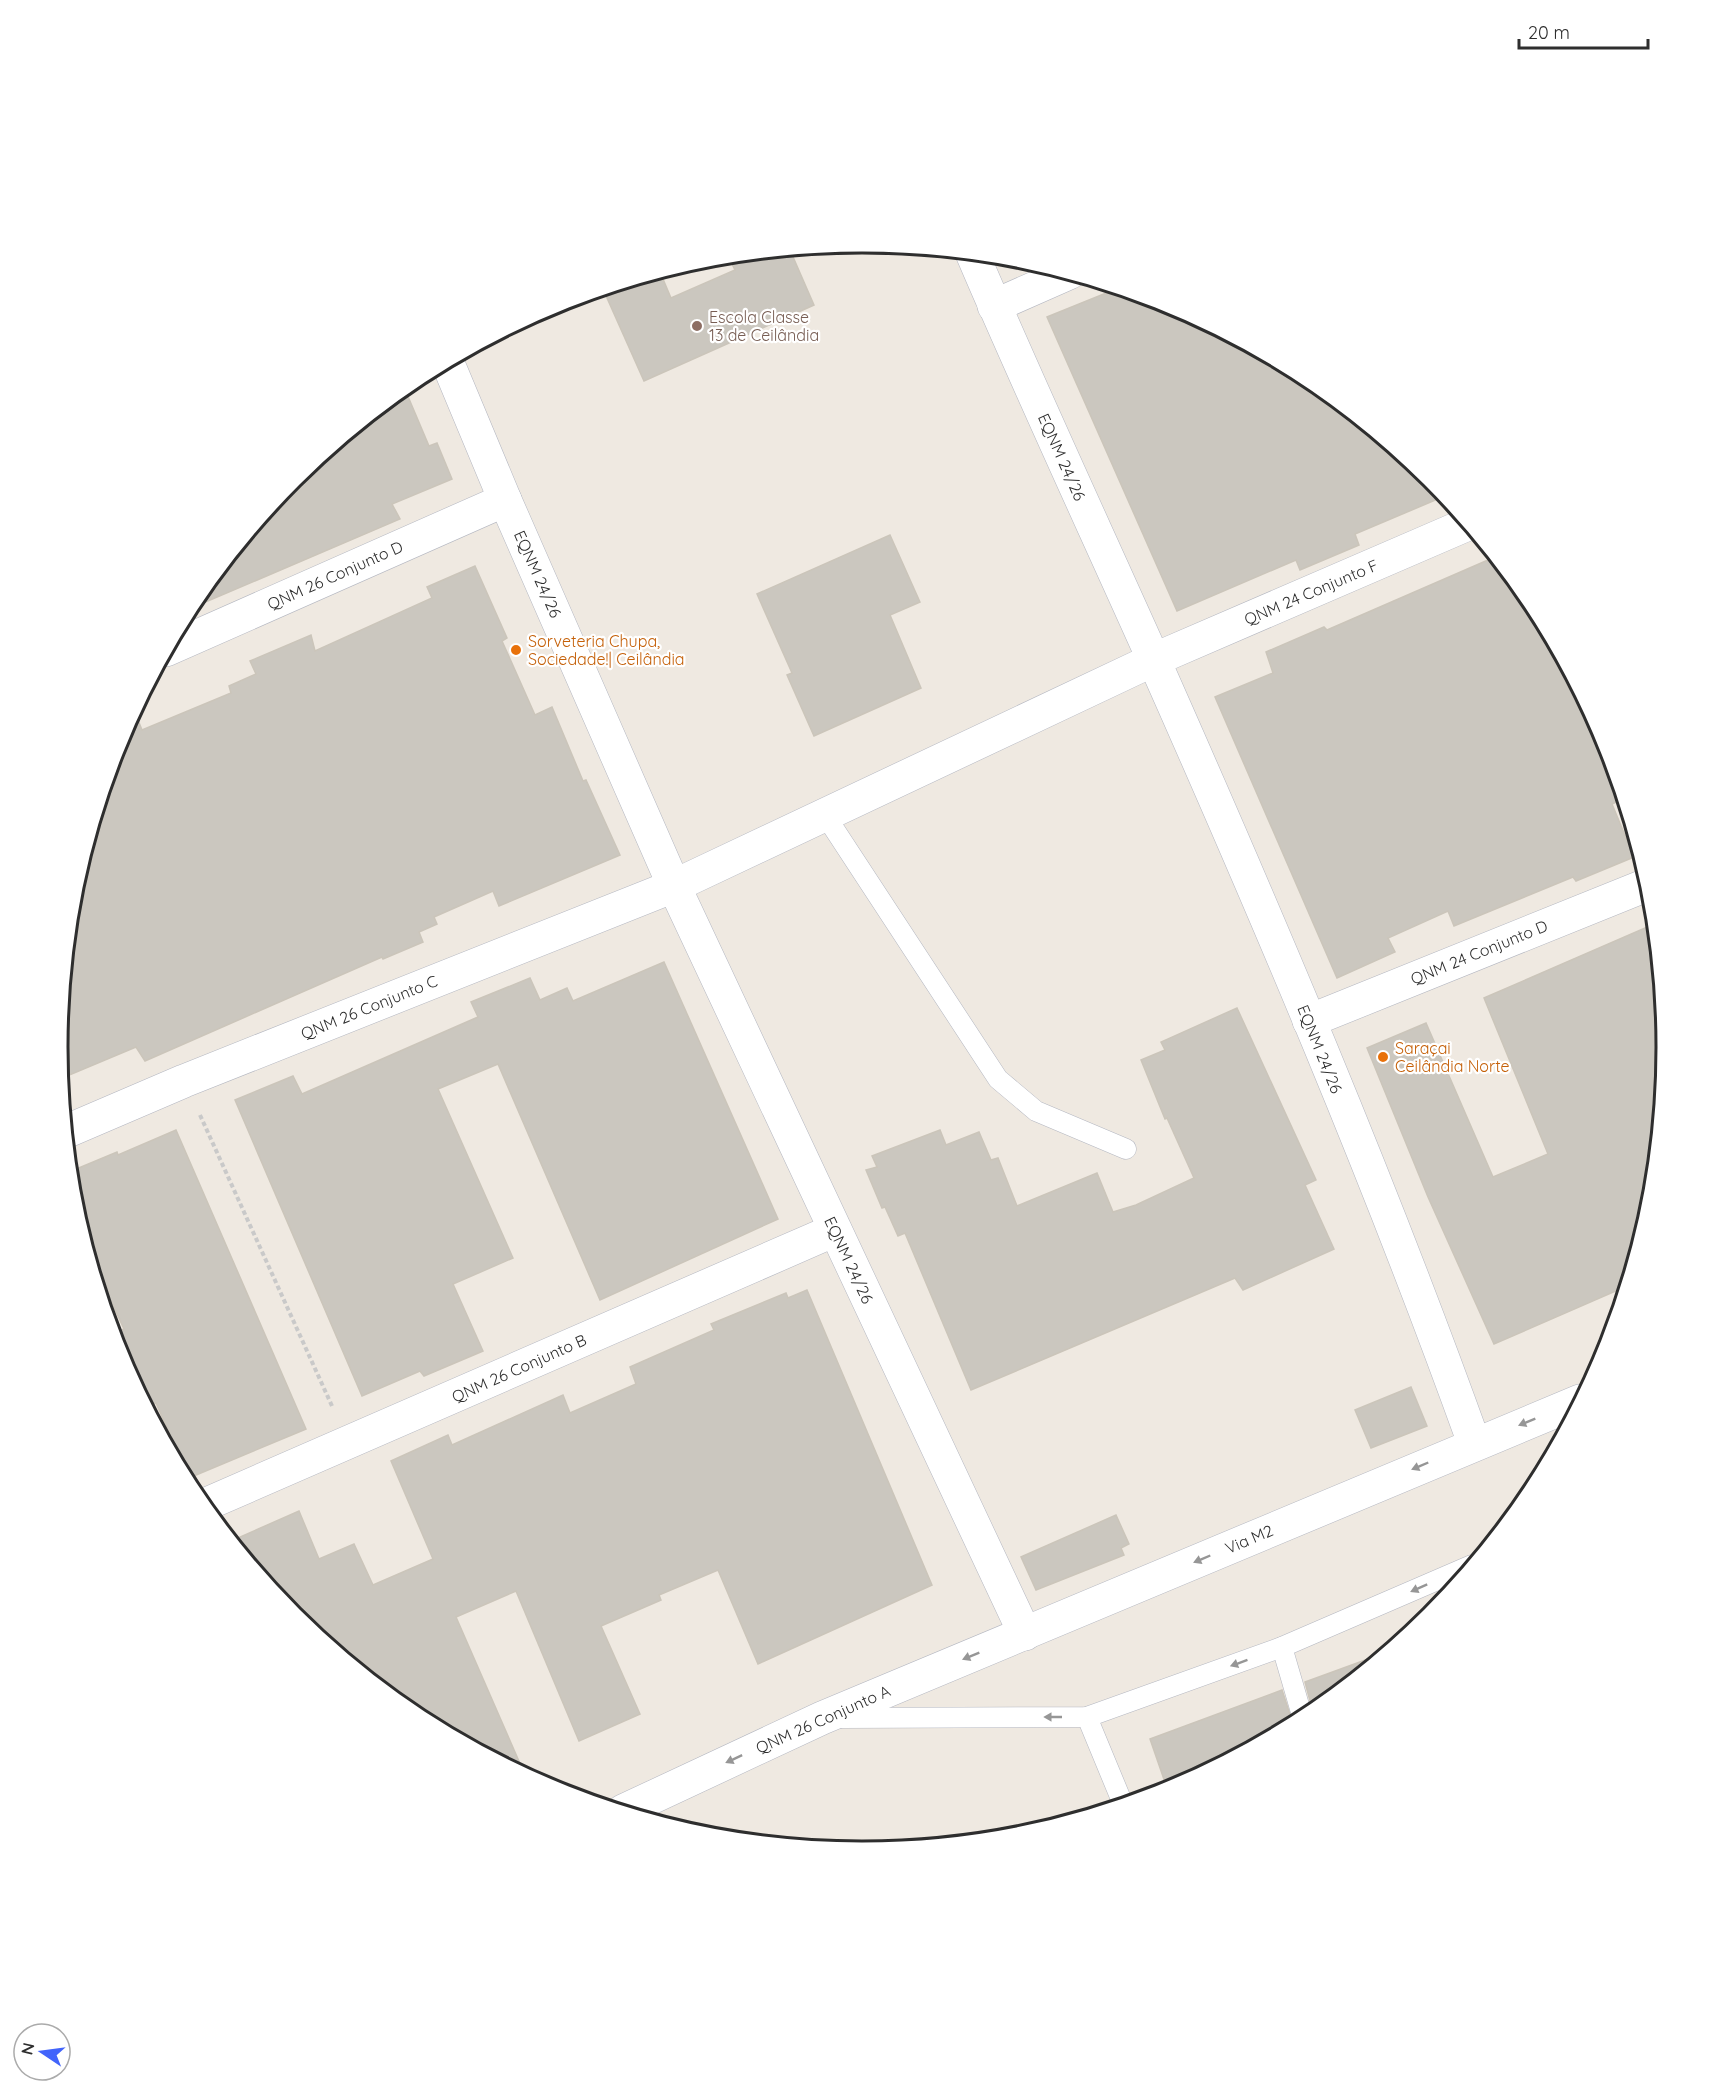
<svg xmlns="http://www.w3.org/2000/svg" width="1723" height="2094" viewBox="0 0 1723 2094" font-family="Quicksand,sans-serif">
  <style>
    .building { fill: #cbc7bf; stroke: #cbc5ba; stroke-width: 1.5 }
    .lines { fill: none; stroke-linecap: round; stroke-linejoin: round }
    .lane-casing { stroke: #b4b7c1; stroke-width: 21 }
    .street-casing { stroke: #b4b7c1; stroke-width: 34 }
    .secondary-casing { stroke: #b4b7c1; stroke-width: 34 }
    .path { stroke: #c9c9c9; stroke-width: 4; stroke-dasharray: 4.5 3; stroke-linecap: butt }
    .lane { stroke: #fff; stroke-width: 20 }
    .street { stroke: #fff; stroke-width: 33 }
    .secondary { stroke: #fff; stroke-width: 33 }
    .oneway { fill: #969696 }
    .education-dot { fill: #8d6e63; stroke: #fff; stroke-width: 2 }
    .food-dot { fill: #e8710a; stroke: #fff; stroke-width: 2 }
    .labels { text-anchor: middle; stroke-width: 4.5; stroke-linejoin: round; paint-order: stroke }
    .education-label { font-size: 16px; fill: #785e54; stroke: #fff; text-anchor: start }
    .street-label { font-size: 16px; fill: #2e2e2e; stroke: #fff }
    .food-label { font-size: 16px; fill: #c56008; stroke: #fff; text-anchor: start }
    .rim { fill: none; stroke: #2e2e2e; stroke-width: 3 }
  </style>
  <rect width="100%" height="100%" fill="#efe9e1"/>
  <g class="building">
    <path d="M 790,250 L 814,305 L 644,381 L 603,289 L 660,272 L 671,298 L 735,270 L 728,256 Z"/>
    <path d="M 1116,289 L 1170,304 L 1308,378 L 1431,478 L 1445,496 L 1355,534 L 1359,545 L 1300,570 L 1296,560 L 1177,611 L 1047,317 Z"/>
    <path d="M 404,387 L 429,446 L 437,443 L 452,479 L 392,504 L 400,519 L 187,610 L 193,600 L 293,478 Z"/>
    <path d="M 890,535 L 920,602 L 890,615 L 921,688 L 814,736 L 787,675 L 792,673 L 757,594 Z"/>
    <path d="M 1495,557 L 1531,600 L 1605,739 L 1623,799 L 1612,804 L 1634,857 L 1576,881 L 1573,877 L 1454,926 L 1448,911 L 1388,938 L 1395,952 L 1337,978 L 1215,697 L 1273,673 L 1266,652 L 1324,627 L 1327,630 Z"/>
    <path d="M 475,566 L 507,638 L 502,641 L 535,715 L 552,707 L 583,781 L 586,780 L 620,855 L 499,906 L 493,891 L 434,917 L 437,924 L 419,932 L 423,942 L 383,959 L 382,957 L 145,1061 L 136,1047 L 60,1079 L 57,1047 L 73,890 L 118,739 L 134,710 L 142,730 L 231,693 L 229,686 L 256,674 L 250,661 L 311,635 L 315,651 L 432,598 L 427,587 Z"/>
    <path d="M 1654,924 L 1666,1048 L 1650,1204 L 1625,1287 L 1494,1344 L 1428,1197 L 1367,1048 L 1426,1023 L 1493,1177 L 1548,1154 L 1484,998 Z"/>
    <path d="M 664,962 L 778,1219 L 600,1300 L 498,1064 L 438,1089 L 513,1258 L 453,1284 L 483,1351 L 424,1376 L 420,1371 L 362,1396 L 235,1100 L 293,1076 L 302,1094 L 478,1017 L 471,1002 L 530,978 L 540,1000 L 567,988 L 573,1001 Z"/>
    <path d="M 1237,1008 L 1316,1180 L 1305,1185 L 1334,1249 L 1243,1290 L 1235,1278 L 971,1390 L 905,1233 L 898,1236 L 885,1207 L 882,1208 L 866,1170 L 877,1167 L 872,1156 L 940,1130 L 946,1145 L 979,1132 L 991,1160 L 998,1158 L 1017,1206 L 1097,1173 L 1113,1212 L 1136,1205 L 1194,1178 L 1167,1118 L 1165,1119 L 1141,1060 L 1165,1050 L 1161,1042 Z"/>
    <path d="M 176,1130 L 306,1429 L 189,1478 L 156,1403 L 146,1407 L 118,1355 L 112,1334 L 124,1329 L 85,1245 L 72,1204 L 69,1172 L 117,1152 L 118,1155 Z"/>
    <path d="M 807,1290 L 932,1585 L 758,1664 L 718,1570 L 659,1595 L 661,1600 L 601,1626 L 640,1714 L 579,1741 L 516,1591 L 456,1617 L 525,1775 L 414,1716 L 292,1616 L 231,1541 L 299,1511 L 319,1559 L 354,1544 L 373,1585 L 433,1559 L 391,1461 L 448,1435 L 452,1445 L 563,1395 L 570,1413 L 636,1384 L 630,1367 L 714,1330 L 711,1324 L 786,1293 L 788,1298 Z"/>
    <path d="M 1411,1387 L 1427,1426 L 1371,1448 L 1355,1410 Z"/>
    <path d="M 1116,1515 L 1129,1544 L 1121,1548 L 1124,1555 L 1036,1590 L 1021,1557 Z"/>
    <path d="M 1371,1658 L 1374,1662 L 1313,1712 L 1305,1682 Z"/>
    <path d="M 1282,1690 L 1293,1724 L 1168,1791 L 1150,1739 Z"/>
  </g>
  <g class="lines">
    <g class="lane-casing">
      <g id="lane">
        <path d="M 825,815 L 998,1079 L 1036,1111 L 1126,1149"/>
        <path d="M 1282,1647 L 1303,1719"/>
        <path d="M 1087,1717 L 1123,1804"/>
        <path d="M 841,1718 L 1087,1717 L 1282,1647 L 1472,1565"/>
      </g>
    </g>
    <g class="street-casing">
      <g id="street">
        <path d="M 972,253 C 1030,389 1092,522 1152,656 C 1267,915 1378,1176 1474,1443"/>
        <path d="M 994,306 L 1069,273"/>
        <path d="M 447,361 L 505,500 L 674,886 L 1025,1634"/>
        <path d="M 166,650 L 505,500"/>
        <path d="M 1309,1021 L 1649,884"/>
        <path d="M 65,1132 L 184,1081 L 674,886 L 1153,660 L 1468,524"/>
        <path d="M 202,1506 L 835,1230"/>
      </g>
    </g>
    <g class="secondary-casing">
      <path id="secondary" d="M 623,1811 L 822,1718 L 1580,1401"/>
    </g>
    <path class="path" d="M 200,1115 L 332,1406"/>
    <use href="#lane" class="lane"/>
    <use href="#street" class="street"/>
    <use href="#secondary" class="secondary"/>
  </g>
  <defs><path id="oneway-solid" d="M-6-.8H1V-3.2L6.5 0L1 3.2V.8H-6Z" transform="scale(1.5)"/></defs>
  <g class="oneway">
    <use href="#oneway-solid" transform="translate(1527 1422) rotate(158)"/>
    <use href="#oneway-solid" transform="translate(1420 1466) rotate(157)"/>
    <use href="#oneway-solid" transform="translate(1202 1559) rotate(157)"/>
    <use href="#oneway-solid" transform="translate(1419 1588) rotate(156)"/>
    <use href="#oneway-solid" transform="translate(971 1656) rotate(158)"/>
    <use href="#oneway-solid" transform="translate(1239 1663) rotate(160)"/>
    <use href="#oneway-solid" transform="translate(1053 1717) rotate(180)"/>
    <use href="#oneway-solid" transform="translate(734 1759) rotate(155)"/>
  </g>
  <circle class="education-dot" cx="697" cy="326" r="6"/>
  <g class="food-dot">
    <circle cx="516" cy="650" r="6"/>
    <circle cx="1383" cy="1057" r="6"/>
  </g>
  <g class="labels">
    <g class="education-label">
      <text x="709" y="323">Escola Classe<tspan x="709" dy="18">13 de Ceilândia</tspan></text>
    </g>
    <g class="street-label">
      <text transform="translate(1062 457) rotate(66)" y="6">EQNM 24/26</text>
      <text transform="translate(538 574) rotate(66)" y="6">EQNM 24/26</text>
      <text transform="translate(335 575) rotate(-24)" y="6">QNM 26 Conjunto D</text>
      <text transform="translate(1311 592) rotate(-23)" y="6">QNM 24 Conjunto F</text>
      <text transform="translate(1479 952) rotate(-22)" y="6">QNM 24 Conjunto D</text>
      <text transform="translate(369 1007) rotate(-22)" y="6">QNM 26 Conjunto C</text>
      <text transform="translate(1320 1049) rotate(68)" y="6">EQNM 24/26</text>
      <text transform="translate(849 1260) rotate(65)" y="6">EQNM 24/26</text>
      <text transform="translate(519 1368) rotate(-24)" y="6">QNM 26 Conjunto B</text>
      <text transform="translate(1249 1539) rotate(-23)" y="6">Via M2</text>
      <text transform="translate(823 1719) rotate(-24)" y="6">QNM 26 Conjunto A</text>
    </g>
    <g class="food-label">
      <text x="528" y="647">Sorveteria Chupa,<tspan x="528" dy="18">Sociedade!| Ceilândia</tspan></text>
      <text x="1395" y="1054">Saraçai<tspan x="1395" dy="18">Ceilândia Norte</tspan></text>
    </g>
  </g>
  <path d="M0 0H1723V2094H0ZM68 1047a794 794 0 1 1 1588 0a794 794 0 1 1-1588 0Z" fill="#fff" fill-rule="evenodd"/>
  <path class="rim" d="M68 1047a794 794 0 1 1 1588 0a794 794 0 1 1-1588 0Z"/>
  <g transform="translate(42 2052) rotate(283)"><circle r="28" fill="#ffffff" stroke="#ababab" stroke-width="1.5"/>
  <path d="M0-4.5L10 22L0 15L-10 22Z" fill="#4264fb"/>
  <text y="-9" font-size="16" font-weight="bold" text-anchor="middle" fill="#2e2e2e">N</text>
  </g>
  <path d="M1519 39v9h129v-9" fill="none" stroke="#2e2e2e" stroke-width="3"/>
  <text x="1528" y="39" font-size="18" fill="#2e2e2e" stroke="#ffffff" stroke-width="4.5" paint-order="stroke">20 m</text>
</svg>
